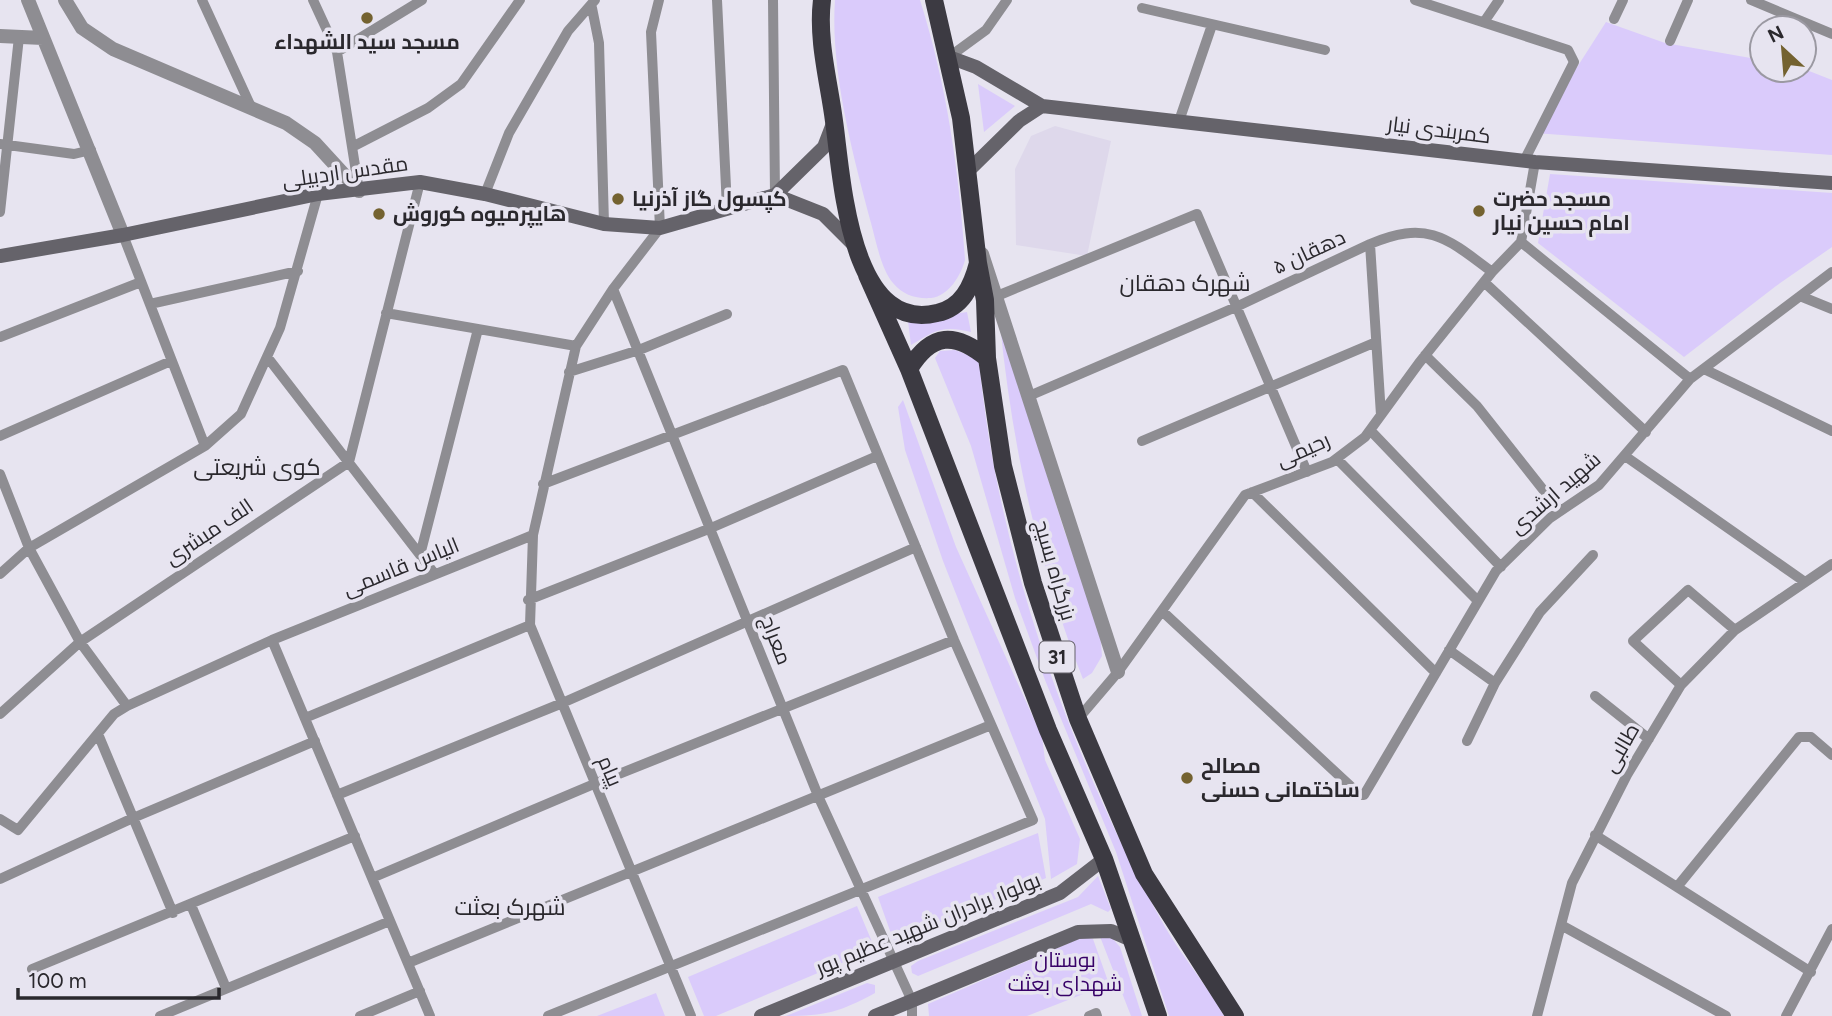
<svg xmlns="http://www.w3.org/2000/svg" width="1832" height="1016" font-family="Figtree,Cairo,sans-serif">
  <rect width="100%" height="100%" fill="#e7e4f0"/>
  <path fill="#ded8eb" d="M1055,126L1111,141L1087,256L1016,245L1015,169L1031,136Z"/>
  <path fill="#dacbfb" d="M835,0H920C947,86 959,171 965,260C961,275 949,296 931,298C916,299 903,295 893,283C881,269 876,241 871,223C853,155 830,70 835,0Z
    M1606,22L1665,43L1762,60V70L1804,69L1832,80V155L1535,133Z
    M978,84L1015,106L984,132Z
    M1550,174L1832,193V247L1776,286L1684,357L1538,243Z
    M967,312L971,332C943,325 935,330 911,345L908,321Z
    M1000,324L1064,530L1100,631L1102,656L1092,673L1083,679C1038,566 1012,445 1000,324Z
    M955,350L979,359C996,552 1071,759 1165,927C1183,958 1207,985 1224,1016H1169L1116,852L1045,680L1015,598L971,446L935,358L940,351Z
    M903,400L956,547L1042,737L1045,760L1080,839L1077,864L1051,879L1045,819L943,561L905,450L898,407Z
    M1038,833L1046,878L894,942L878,897Z
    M1098,876L1111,909L1108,912L1091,904L918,976L912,973L911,966L918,961L1078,897Z
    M857,906L875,949L716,1016H704L688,977Z
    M1099,934L1112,938L1120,947L1142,1016H1131Z
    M1083,937L1093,939L1109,984L1027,1016H929L928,1004Z
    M867,983L875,985V993C840,1012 825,1016 786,1016Z
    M656,993L665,1016H597Z"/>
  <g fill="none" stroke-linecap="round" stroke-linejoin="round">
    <path stroke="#8e8d92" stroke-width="10" d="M202,0L252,109
      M313,0L337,52L359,191
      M717,0L727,208
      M773,0L775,195
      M1415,0L1568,50L1574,62L1524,161
      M1751,0L1832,34
      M592,8L599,43L604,224
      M1142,8L1325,50
      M1614,19L1623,0
      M1484,22L1499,0
      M1670,41L1688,0
      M337,52L422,0
      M949,57L986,30L1007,0
      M1179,121L1212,25
      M0,144L74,154L91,150
      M354,146L428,108L461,84L520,0
      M485,194L509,133L568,31L595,0
      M0,212L19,37
      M123,235L205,446
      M1521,242L1690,379
      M1370,244C1427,220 1446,237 1492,272
      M1484,282L1646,432
      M613,289L819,798L912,1001V1016
      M997,296L1197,214L1307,472
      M1800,296L1832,309
      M150,304L298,271
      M386,313L576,346
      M0,337L141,282
      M1425,355L1477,406L1560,511
      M268,358L434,573
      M1704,369L1832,431
      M569,372L639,350L727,314
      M1029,396L1236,307L1370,244L1381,415
      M1370,430L1501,567
      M0,436L171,361
      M1142,441L1376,342
      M1625,456L1805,582
      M1337,459L1477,600
      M0,474L29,548L80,642L127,706
      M543,484L843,370L954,640L1033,820L548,1016
      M1252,492L1436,673
      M533,535L530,625L691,1016
      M420,555L478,329
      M0,574L29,548L205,446L241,414L280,328L318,194
      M528,600L711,528L877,456
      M1162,611L1360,795H1364L1496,571L1550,518L1599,485L1690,379L1832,272
      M272,640L430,1016
      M1449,650L1495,683
      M1681,685L1633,641L1688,590L1735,630
      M1595,696L1649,739
      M0,714L80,642L349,462L420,182
      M305,718L530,625
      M1078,719L1118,672L1245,495L1332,462L1365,437L1419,363L1492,272L1521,242L1535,162
      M98,734L173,913
      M1467,741L1495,683L1540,612L1593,555
      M337,795L560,704L916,547
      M0,819L18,830L114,714L127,706L272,640L533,535L576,346L613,289L660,228L651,32L659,0
      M1595,835L1811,972
      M372,878L594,784L954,640
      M0,879L133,818L315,741
      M1677,887L1799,737H1811L1832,755
      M191,905L226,988
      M1561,925L1726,1016
      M408,963L991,725
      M32,969L355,836
      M160,1016L390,921
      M360,1016L420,991
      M1089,1016L1096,1013L1097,1016
      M1537,1016L1572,883L1627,775L1681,685L1735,630L1832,564
      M1786,1016L1832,929"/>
    <path stroke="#8e8d92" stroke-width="14" d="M28,0L123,235
      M65,0L82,28L113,49L286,123L315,143L359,191
      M0,36L43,38
      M982,254L1118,672"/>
    <path stroke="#65636a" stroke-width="14" d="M949,57L976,67L1042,106L1535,162L1832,183
      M967,172L1019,121L1042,106
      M775,195L823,214L855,246
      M0,256L123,235L318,194L420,182L485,194L604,224L660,228L775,195L824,147L834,121
      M761,1016L1060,893L1104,859
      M875,1016L1078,932L1111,931L1134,941"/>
    <path stroke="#3c3a42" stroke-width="18" d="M822,0C817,40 829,82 834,121C842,176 849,334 937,313C962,308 972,286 978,263L961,118L934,0
      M978,263L985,300L987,358L1003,466L1033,583L1078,719L1144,874L1235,1016
      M867,275L909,369L1048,730L1104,859L1158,1016
      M909,369C932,332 955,332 987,358"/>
  </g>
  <g fill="#746230" stroke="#e7e4f0" stroke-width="2.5">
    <circle cx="367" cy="18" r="7"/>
    <circle cx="618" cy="199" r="7"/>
    <circle cx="1479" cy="211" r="7"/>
    <circle cx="379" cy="214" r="7"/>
    <circle cx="1187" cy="778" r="7"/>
  </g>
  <g text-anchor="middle" stroke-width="7" stroke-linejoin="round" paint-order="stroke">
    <rect fill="#e7e4f0" stroke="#636068" stroke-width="2" x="1039.5" y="641.5" width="35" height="31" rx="5"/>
    <g font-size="19" font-weight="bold" fill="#2a282d">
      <text x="1057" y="664">31</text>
    </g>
    <g font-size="21" font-weight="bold" fill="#2a282d" stroke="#e7e4f0" text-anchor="start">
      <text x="367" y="49" text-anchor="middle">مسجد سید الشهداء</text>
      <text x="632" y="206">کپسول گاز آذرنیا</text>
      <text x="1493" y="206">مسجد حضرت<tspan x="1493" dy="24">امام حسین نیار</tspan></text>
      <text x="393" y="221">هایپرمیوه کوروش</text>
      <text x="1201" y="773">مصالح<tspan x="1201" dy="24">ساختمانی حسنی</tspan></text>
    </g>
    <g font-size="21" fill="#2a282d" stroke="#e7e4f0">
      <text transform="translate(1439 130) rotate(7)" y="7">کمربندی نیار</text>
      <text transform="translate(345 172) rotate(-8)" y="7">مقدس اردبیلی</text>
      <text transform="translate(1309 252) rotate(-25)" y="7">دهقان ۵</text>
      <text transform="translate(1303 450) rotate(-24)" y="7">رحیمی</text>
      <text transform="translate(1555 493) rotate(-41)" y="7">شهید ارشدی</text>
      <text transform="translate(209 532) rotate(-34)" y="7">الف مبشری</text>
      <text transform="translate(401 567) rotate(-22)" y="7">الیاس قاسمی</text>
      <text transform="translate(1055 570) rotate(74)" y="7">بزرگراه بسیج</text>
      <text transform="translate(776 640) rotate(69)" y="7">معراج</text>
      <text transform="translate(1621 748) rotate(-60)" y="7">طالبی</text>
      <text transform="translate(610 771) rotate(67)" y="7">پیام</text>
      <text transform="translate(928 924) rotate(-22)" y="7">بولوار برادران شهید عظیم‌ پور</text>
    </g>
    <g font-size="21" fill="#370067" stroke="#e7e4f0">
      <text x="1065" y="967">بوستان<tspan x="1065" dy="24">شهدای بعثت</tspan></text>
    </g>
    <g font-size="23" fill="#2a282d" stroke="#e7e4f0">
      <text x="1185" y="291">شهرک دهقان</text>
      <text x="257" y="475">کوی شریعتی</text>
      <text x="510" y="915">شهرک بعثت</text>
    </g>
  </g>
  <g transform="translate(1783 49) rotate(334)"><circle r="33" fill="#e7e4f0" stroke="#9b99a2" stroke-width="2"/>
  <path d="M0-5L12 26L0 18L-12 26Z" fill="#746230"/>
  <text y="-10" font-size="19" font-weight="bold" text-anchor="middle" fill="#2a282d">N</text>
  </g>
  <path d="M18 988v10h201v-10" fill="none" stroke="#2a282d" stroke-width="3.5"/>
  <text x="28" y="988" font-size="21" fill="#2a282d" stroke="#e7e4f0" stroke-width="5" paint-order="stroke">100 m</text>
</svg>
